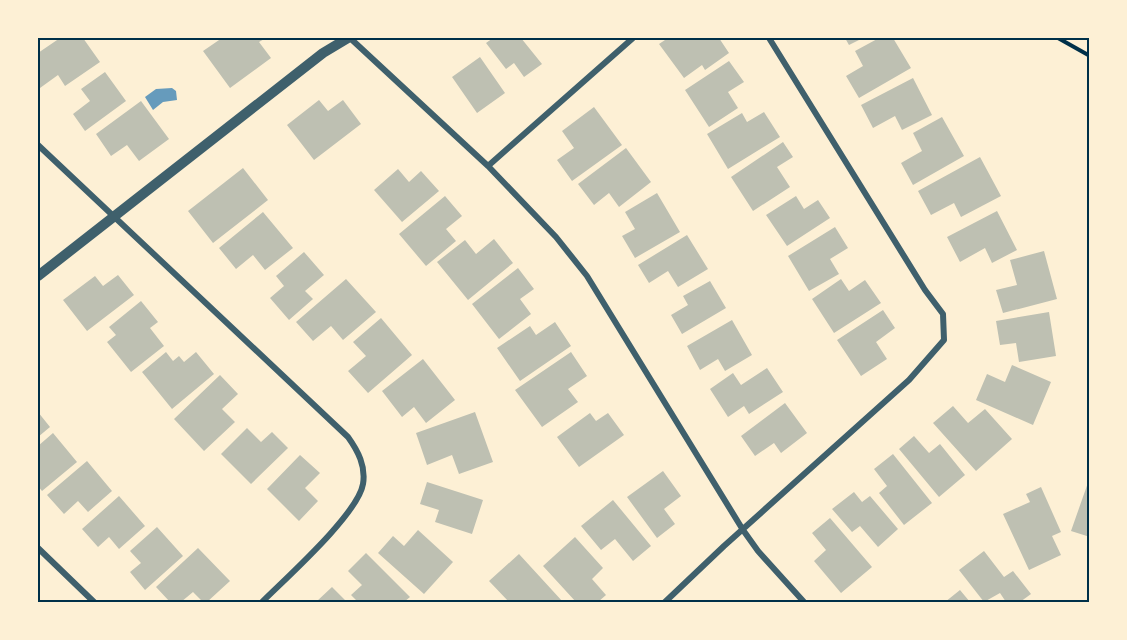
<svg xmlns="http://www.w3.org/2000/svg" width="1127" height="640" font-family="'Open Sans',sans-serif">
  <rect width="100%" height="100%" fill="#fdf0d5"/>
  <path fill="#669bbc" d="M172,88L176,91L177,100L163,102L153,110L145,97L156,89Z"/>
  <path fill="#bec0b2" d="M60,38H83L100,62L65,86L58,75L40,88L38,53Z
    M222,38H266L259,42L271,58L230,88L203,51Z
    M493,38H521L542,64L524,77L514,63L506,69L486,43Z
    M668,38H719L729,53L705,70L702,65L684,78L659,44Z
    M845,38H863L849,45Z
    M879,38H893L911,68L859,98L846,76L863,66L855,51Z
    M480,57L505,93L477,113L452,77Z
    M729,61L744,82L728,92L738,108L709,127L685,90Z
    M105,72L126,101L85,131L73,114L90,101L81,89Z
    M913,78L932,115L902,130L895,116L873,128L861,105Z
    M319,100L328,111L343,100L361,124L314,160L287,125Z
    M141,101L169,139L139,161L127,145L111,156L96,134Z
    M594,107L622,145L572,181L557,160L574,148L562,131Z
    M764,112L780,137L728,169L707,134L742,113L747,122Z
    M942,117L964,156L913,185L901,163L922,151L913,133Z
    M783,142L793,157L777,167L790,187L753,211L731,177Z
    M626,148L651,182L619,207L609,193L594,205L578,184Z
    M980,157L1001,196L961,217L954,203L931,215L918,191Z
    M243,168L268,200L213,243L188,211Z
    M398,169L409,182L421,171L439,191L402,222L374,190Z
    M657,193L680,232L635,258L622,236L635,229L625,212Z
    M445,196L462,216L446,229L456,241L426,266L399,234Z
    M796,196L804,209L818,200L830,218L787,246L766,215Z
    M997,211L1017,250L992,263L985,248L960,262L947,237Z
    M263,212L293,248L265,270L253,255L236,269L219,248Z
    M835,227L848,248L830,259L839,274L809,291L788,256Z
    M687,235L708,269L678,287L668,271L649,283L638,265Z
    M494,239L513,263L468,300L437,262L465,240L476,254Z
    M1044,251L1057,299L1003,313L996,290L1017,285L1010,260Z
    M304,252L324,275L305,291L313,299L289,320L270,298L284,286L276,276Z
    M518,268L534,289L520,299L531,314L499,339L472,304Z
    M118,275L134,295L87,331L63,300L95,276L103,286Z
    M346,279L376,312L343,340L331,326L313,341L296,322Z
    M841,279L849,291L865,280L881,303L834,333L812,299Z
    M710,281L726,308L682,334L671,315L688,305L683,296Z
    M141,301L158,322L150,328L164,346L131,372L107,342L116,335L109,327Z
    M883,310L895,328L876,342L887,359L861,376L837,340Z
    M1049,312L1056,356L1019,362L1016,343L1000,345L996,321Z
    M381,318L412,355L368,393L348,371L366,356L353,342Z
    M732,320L752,355L725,371L718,359L700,370L687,346Z
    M555,322L571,346L520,381L497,348L530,326L536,335Z
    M166,352L173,361L179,356L184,362L196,352L214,374L172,409L142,372Z
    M571,352L587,376L568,389L578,402L542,427L515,390Z
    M423,359L455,400L426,423L414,407L402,417L382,391Z
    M1012,365L1051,382L1033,425L976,400L987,374L1005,382Z
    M767,368L783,392L749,414L744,406L728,417L710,389L733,373L741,385Z
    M220,375L238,394L222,409L235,422L204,451L174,419Z
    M785,403L807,433L781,453L774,443L755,456L741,436Z
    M953,406L968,423L985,409L1012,439L976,471L933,423Z
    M38,412L50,427L38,437Z
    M475,412L493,462L459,474L452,455L427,465L416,433Z
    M590,413L596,421L608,413L624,435L579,467L557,437Z
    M247,428L261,442L272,432L288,448L251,484L221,454Z
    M53,433L77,462L42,491L38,486V468L40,465L38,462V446Z
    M914,436L929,453L940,444L965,475L939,497L899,449Z
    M893,454L932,503L904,525L879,493L887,486L874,469Z
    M300,455L320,473L305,488L318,501L299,521L267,489Z
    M87,461L112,491L88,512L78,501L64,514L47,495Z
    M663,471L681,496L664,509L675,524L657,538L627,497Z
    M1090,477V537L1071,531Z
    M427,482L483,500L472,534L435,522L439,510L420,504Z
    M1041,487L1061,532L1052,536L1061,555L1029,570L1003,514L1030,502L1026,494Z
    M854,492L862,502L870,496L898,529L878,547L860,526L852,532L832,509Z
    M119,496L145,526L119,549L109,537L98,547L82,529Z
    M613,500L651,546L633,561L615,539L601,550L581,526Z
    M830,518L872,567L841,593L814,561L826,550L812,533Z
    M157,527L183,556L145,590L130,572L141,563L130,551Z
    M418,530L453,562L424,594L378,553L393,536L404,546Z
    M575,537L603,568L592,579L606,595L598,602H576L543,566Z
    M198,548L230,581L207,602H203L193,592L181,602H170L156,587Z
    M984,551L1004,577L1013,571L1031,594L1020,602H1006L1000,593L984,602L959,570Z
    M366,553L410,597L404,602H358L351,595L362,585L348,571Z
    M519,554L563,602H509L489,581Z
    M332,587L347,602H316Z
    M960,590L970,602H945Z"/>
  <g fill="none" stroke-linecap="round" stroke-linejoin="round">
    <path stroke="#003049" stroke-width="4" d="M1058,38L1090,56"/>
    <path stroke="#3f606c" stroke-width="6" d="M350,38L488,166L556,237L587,276L743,530L758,551L804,602
      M38,145L348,437C358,451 366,466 363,484C358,514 286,578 262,602
      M488,166L633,38
      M38,548L94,602
      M665,602L724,546L909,380L944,340L943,314L925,290L769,38"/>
    <path stroke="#3f606c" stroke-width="10" d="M38,276L323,53L348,38"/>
  </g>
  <rect width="1127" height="640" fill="none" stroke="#fdf0d5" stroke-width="78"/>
  <rect x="39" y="39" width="1049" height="562" fill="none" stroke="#003049" stroke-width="2"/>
</svg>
